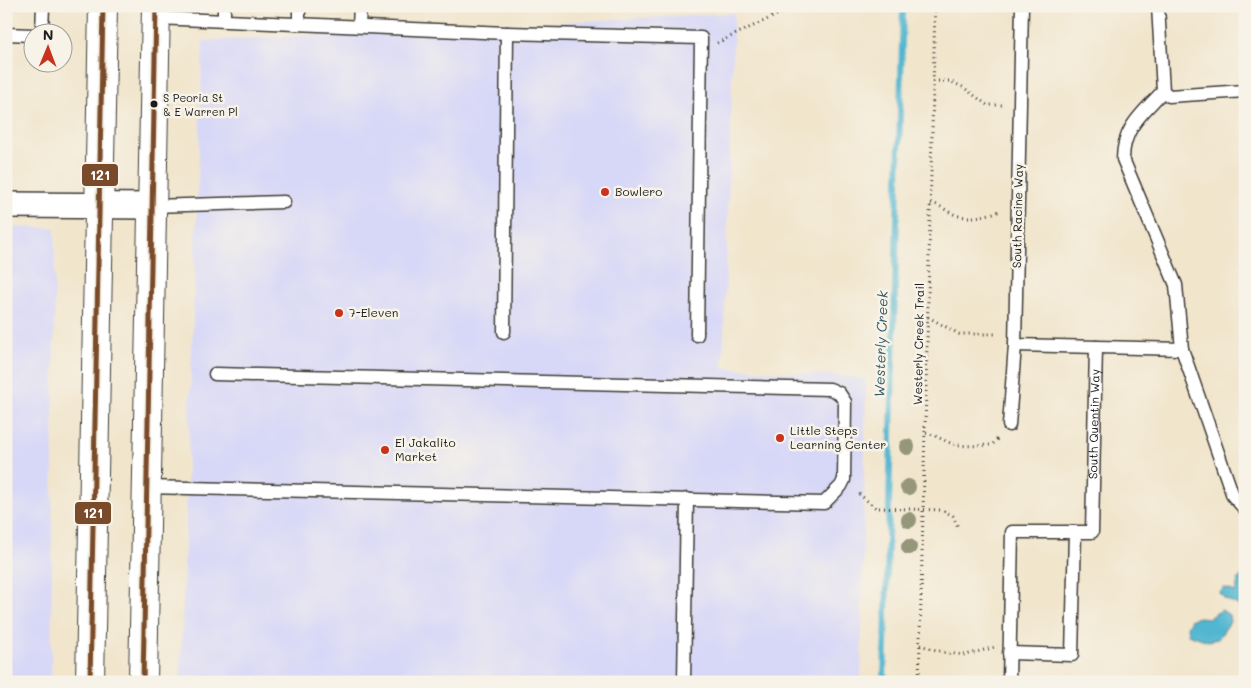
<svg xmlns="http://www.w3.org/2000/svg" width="1251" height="688" font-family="Mali,sans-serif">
  <rect width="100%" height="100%" fill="#f7f3e8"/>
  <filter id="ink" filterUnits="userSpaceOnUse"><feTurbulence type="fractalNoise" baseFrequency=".02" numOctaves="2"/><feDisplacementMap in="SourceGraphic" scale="10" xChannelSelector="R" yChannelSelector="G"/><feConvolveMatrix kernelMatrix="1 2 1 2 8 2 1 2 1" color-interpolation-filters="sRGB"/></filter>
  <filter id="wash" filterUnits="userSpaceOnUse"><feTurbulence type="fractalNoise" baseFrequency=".0096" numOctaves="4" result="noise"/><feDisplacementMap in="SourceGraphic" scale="20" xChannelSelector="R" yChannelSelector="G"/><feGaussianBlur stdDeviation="1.12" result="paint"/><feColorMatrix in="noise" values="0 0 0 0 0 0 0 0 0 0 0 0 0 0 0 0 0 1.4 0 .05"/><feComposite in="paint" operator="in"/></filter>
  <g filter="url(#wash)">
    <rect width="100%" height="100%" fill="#f1e5cc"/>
    <path fill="#d7d7f8" d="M734,13L723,368L866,378L861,682H180L203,41Z
      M6,227L55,228L51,682H6Z"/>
    <path fill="#51b6d0" stroke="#366976" d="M1245,573V617H1243L1238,605L1225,599L1219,593L1224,588L1236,592L1238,579Z
      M1222,610L1229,615L1230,622L1218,639L1208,641L1188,634L1187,627L1191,619L1199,617L1208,618Z"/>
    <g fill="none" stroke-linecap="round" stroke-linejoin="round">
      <path stroke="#51b6d0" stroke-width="6" d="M884,682L903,6"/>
    </g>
  </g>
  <g filter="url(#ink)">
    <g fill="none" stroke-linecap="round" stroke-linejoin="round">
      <g stroke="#3c3a36" stroke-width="15">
        <g id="lane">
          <path d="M1022,6L1015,345L1182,349"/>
          <path d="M1158,6L1163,91L1169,96L1245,91"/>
          <path d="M156,18L507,33L701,38L697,335"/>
          <path d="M224,20V6"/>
          <path d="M299,23V6"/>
          <path d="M359,26L360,6"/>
          <path d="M42,32L43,6"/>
          <path d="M6,34L32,35"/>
          <path d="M1163,91C1143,113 1123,127 1123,159L1176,285L1182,349L1233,496L1245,509"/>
          <path d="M152,206L284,202"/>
          <path d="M504,332L507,33"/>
          <path d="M1009,425L1015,345"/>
          <path d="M146,487L824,503L841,486L844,480L845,402L839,393L830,389L215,374"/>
          <path d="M1009,653L1072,655L1075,532"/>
          <path d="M684,682L687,499"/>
          <path id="s1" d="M1009,682L1012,532H1092L1096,347"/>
        </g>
      </g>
      <g stroke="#3c3a36" stroke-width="28">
        <path id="street" d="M6,205L152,206"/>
      </g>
      <g stroke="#3c3a36" stroke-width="30">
        <path id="secondary" d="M90,682L103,6
          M143,682L156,6"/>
      </g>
      <path stroke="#3c3a36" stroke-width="3" stroke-dasharray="1 4" stroke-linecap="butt" d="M717,43L796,6
        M933,81H949L963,87L987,105H1003
        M931,203C941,205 947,212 956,215C972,220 986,215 1001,211
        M928,317L959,334H998
        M926,433C935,435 939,438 948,442C960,448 979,445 992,445L999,437
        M859,494L876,508L942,510L953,516L958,527
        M920,645L946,653L966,655L995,647
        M919,682L935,6"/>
      <use href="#lane" stroke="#fff" stroke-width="12"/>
      <use href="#street" stroke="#fff" stroke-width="25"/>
      <use href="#secondary" stroke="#fff" stroke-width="28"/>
      <g stroke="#f7f3e8" stroke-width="9">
        <path id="bus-1" d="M90,682L103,6
          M143,682L156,6"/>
      </g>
      <use href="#bus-1" stroke="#7a4b2a" stroke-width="5"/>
    </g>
    <g fill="#96967a">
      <circle cx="907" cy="447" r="8"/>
      <circle cx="908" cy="487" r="8"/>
      <circle cx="909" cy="520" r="8"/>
      <circle cx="909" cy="547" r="8"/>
    </g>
  </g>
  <circle fill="#1c1c1c" stroke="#f7f3e8" stroke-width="2" cx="154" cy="104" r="4.5"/>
  <g fill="#c8321e" stroke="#f7f3e8" stroke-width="2">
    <circle cx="605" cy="192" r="5"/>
    <circle cx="339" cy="313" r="5"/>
    <circle cx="780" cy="438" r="5"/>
    <circle cx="385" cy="450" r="5"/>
  </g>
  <g text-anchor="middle" stroke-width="5" stroke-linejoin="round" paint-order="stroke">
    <g font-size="11" fill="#1c1c1c" stroke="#f7f3e8" text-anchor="start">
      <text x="163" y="102">S Peoria St<tspan x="163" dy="14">&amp; E Warren Pl</tspan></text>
    </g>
    <g font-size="12" fill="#1c1c1c" stroke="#f7f3e8" text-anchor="start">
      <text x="615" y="196">Bowlero</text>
      <text x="349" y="317">7-Eleven</text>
      <text x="790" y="435">Little Steps<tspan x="790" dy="14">Learning Center</tspan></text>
      <text x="395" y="447">El Jakalito<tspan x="395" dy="14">Market</tspan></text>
    </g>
    <g font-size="12" fill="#1c1c1c" stroke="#f7f3e8">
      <text transform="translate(1018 216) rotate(-89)" y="4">South Racine Way</text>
      <text transform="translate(919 344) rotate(-89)" y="4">Westerly Creek Trail</text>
      <text dy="4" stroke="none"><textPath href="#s1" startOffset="338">South Quentin Way</textPath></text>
    </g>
    <g font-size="14" font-style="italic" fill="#315a64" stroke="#f7f3e8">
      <text transform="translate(881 344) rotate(-88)" y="5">Westerly Creek</text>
    </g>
  </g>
  <g stroke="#f7f3e8" stroke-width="2">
    <rect x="81" y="163" width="38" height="24" rx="5" fill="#7a4b2a"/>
    <rect x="74" y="501" width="38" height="24" rx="5" fill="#7a4b2a"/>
  </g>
  <g font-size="14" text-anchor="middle" font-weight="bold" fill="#fff">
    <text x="100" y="180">121</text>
    <text x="93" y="518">121</text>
  </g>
  <rect width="1251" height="688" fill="none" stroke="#f7f3e8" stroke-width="25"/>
  <g transform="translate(48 48) rotate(1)"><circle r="24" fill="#f7f3e8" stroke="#9f9d96"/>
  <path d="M0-4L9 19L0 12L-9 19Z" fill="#c8321e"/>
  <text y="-8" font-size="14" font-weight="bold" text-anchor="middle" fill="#1c1c1c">N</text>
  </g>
</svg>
